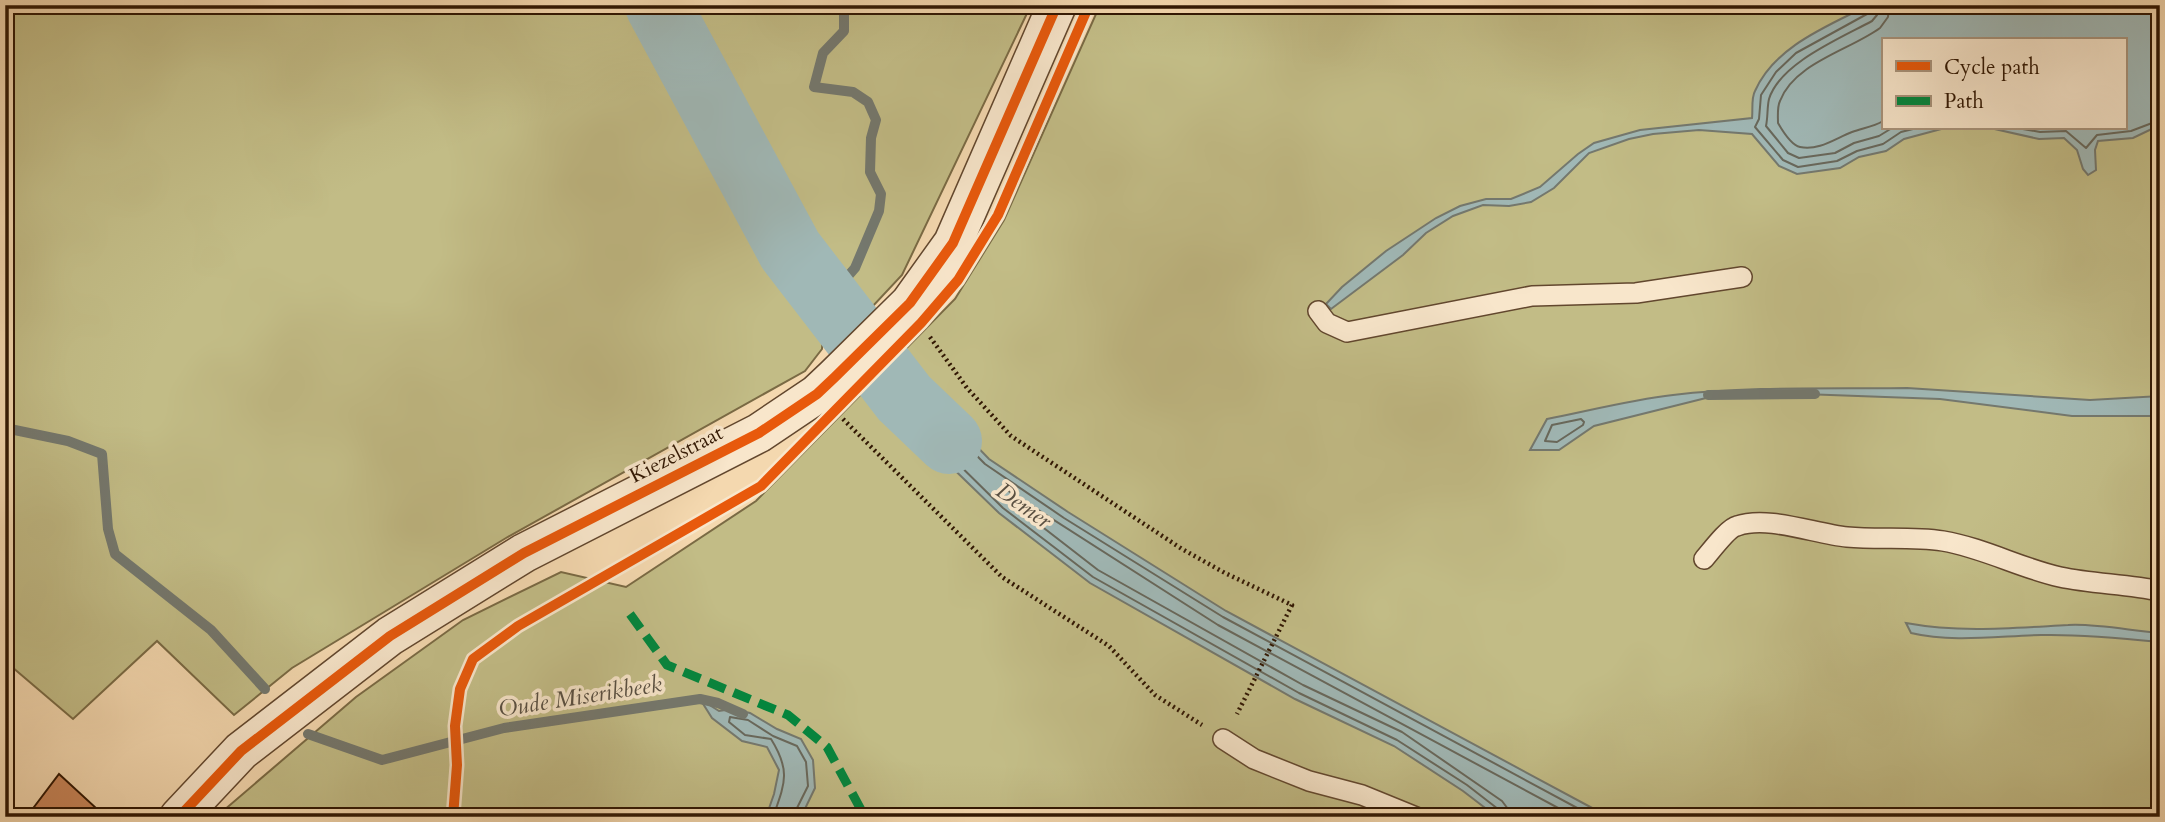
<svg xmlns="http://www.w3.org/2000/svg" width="2165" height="822" font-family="Cardo,serif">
  <rect width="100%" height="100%" fill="#f4d8af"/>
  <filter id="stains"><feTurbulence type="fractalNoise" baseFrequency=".00286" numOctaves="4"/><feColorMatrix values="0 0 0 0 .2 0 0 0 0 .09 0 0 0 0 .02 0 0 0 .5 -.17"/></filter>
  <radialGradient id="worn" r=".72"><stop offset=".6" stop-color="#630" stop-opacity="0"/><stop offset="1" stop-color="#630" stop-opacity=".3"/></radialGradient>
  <path fill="#c2bc86" stroke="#7a6a44" stroke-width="2" fill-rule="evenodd" d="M5,5H635C694,115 749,231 823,332L822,349L805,371L506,538L292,668L234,715L157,641L73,719L5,661Z
    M686,5H1031L902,275L872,307L854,297L831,278L810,250L757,151Z
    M1100,5H2160V817H216L356,697L463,620L561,572L626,587L756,501L955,299L1004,220ZM1883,40H2125V128H1883Z"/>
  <path fill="#a0b8b6" stroke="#74786e" stroke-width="2" d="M1869,5H2160V125L2133,138L2098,141L2095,150L2096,170L2088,175L2083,169L2077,150L2064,138L2039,139L1990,128H2125V40H1883V128H1945L1904,139L1886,151L1859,157L1840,168L1797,174L1779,166L1752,134L1699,130L1653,134L1629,139L1589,153L1554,188L1531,202L1509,206L1483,205L1453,216L1426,233L1403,255L1331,309L1326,304L1342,287L1386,251L1436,218L1460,206L1486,199H1511L1540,187L1578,154L1594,143L1640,130L1752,118C1753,110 1751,98 1755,91C1775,46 1828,26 1869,5Z
    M897,364L989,459L1068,512L1226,611L1609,817H1497L1463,791L1394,746L1295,699L1090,583L999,513L935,451L879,382Z
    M1907,388L2090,400L2160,396V416H2072L1940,399L1803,394L1718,395L1594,426L1559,450H1530L1547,419C1588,411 1630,400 1673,395C1750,386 1829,389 1907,388Z
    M1906,623C1960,633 2013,628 2068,625C2094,623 2133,631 2160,633V642C2121,638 2080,634 2041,635C1998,636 1953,643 1911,633Z
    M700,699L719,711L732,709L750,713L777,729L801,739L813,760L815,788L801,817H766L774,794L779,770L767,747L742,741L712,718Z"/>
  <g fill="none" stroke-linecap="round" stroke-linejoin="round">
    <path stroke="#68685c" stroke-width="2" d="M1870,5L1867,14L1796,53L1776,72L1761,95L1759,119L1755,127L1783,160L1798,167L1837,161L1857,151L1883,144L1901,132L1917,128
      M1879,5L1877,15L1872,21C1841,38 1780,63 1769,99C1767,107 1768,117 1766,126L1788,153L1799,158L1835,153L1854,143L1879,136L1892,128
      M1883,121C1873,127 1863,128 1852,132C1836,138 1819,151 1800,147C1791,145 1782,130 1778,123C1778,116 1777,107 1780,101C1794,63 1850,50 1880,28L1888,17L1889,5
      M2017,128L2040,132L2066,131L2086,148L2097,135L2131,131L2160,120
      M1581,419L1584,422L1583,425L1557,442L1545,441L1552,425Z
      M773,817C785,783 791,771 771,739L745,735L729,722L730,717L748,720L773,736L797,746L806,762L808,786L797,808L795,817
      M1500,817L1498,809L1467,785L1397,740L1299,693L1093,577L1003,508L940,446L890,385V381L895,376L899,377L985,464L1064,518L1223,617L1594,817
      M1509,817L1508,809L1502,801L1402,732L1303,685L1098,570L1009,501L1002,495V491L1007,490L1218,625L1575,817"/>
    <path stroke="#74786e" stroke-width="10" d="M828,299L855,268L879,211L881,194L870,172L871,138L876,120L868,102L853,92L814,87L823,53L844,31V5
      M1708,395L1815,394
      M5,428L68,441L102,454L108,529L115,554L211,630L265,689
      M308,734L382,760L504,728L700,699L718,703L743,714"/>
    <path stroke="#a0b8b6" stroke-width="66" d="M658,5L790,250L904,398L949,441"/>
  </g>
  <path fill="#c88559" stroke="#311703" stroke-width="2" d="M59,774L96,808L89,817H38L31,811Z"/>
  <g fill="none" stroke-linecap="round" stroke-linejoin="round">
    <g stroke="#62472e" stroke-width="22">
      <path id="service" d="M1318,311L1327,323L1347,332L1532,296L1636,293L1742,277
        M1704,559C1711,551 1728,528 1737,526C1768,515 1815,534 1847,537C1879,540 1911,536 1943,541C1984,548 2020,568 2060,577C2093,584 2127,584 2160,591
        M1223,739L1254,759L1309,781L1362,795L1416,817"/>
    </g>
    <g stroke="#62472e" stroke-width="41">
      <path id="minor" d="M179,817L241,751L390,636L524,553L759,433L817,394L835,377L910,303L953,243L1057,5"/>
    </g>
    <path stroke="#311703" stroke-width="4.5" stroke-dasharray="2 3.5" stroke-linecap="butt" d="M930,337L967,388L1011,436L1182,549L1225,573L1292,605L1237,714
      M843,419L1002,577L1109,646L1155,695L1202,725"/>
    <use href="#service" stroke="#f8e6cb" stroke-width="19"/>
    <use href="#minor" stroke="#f8e6cb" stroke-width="38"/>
    <path stroke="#00873e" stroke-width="9" stroke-dasharray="18 9" stroke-linecap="butt" d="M630,614L667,665L788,715L827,747L865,817"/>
    <g stroke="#f8e6cb" stroke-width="15">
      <path id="cycleway" d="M179,817L241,751L390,636L524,553L759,433L817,394L835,377L910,303L953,243L1057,5
        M453,817L457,765L455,726L460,689L473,659L518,626L761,486L921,323L958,280L998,215L1089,5"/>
    </g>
    <use href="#cycleway" stroke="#e8590c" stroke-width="10"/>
  </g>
  <g text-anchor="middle" stroke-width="7" stroke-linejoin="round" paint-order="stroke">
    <g font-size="21" fill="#311703" stroke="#f8e6cb">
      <text transform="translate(676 454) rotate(-27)" y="7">Kiezelstraat</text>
    </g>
    <g font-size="23" font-style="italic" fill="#584f42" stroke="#f8e6cb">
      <text transform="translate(1024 505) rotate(35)" y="8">Demer</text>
      <text transform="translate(580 696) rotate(-9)" y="8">Oude Miserikbeek</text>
    </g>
  </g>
  <rect width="2165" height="822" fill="none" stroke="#f4d8af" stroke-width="28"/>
  <rect x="7" y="7" width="2151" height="808" fill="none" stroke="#311703" stroke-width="3.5"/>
  <rect x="14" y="14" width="2137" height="794" fill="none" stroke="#311703" stroke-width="2"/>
  <rect x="1882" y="38" width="245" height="91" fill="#f8e6cb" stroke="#a8937b" stroke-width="2"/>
  <rect x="1896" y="61" width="35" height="10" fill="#e8590c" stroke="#a8937b" stroke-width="2"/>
  <text x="1944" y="74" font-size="21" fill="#311703">Cycle path</text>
  <rect x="1896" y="96" width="35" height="10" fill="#00873e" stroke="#a8937b" stroke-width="2"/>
  <text x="1944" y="108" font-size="21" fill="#311703">Path</text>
  <rect width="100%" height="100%" filter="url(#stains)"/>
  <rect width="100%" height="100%" fill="url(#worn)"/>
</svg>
